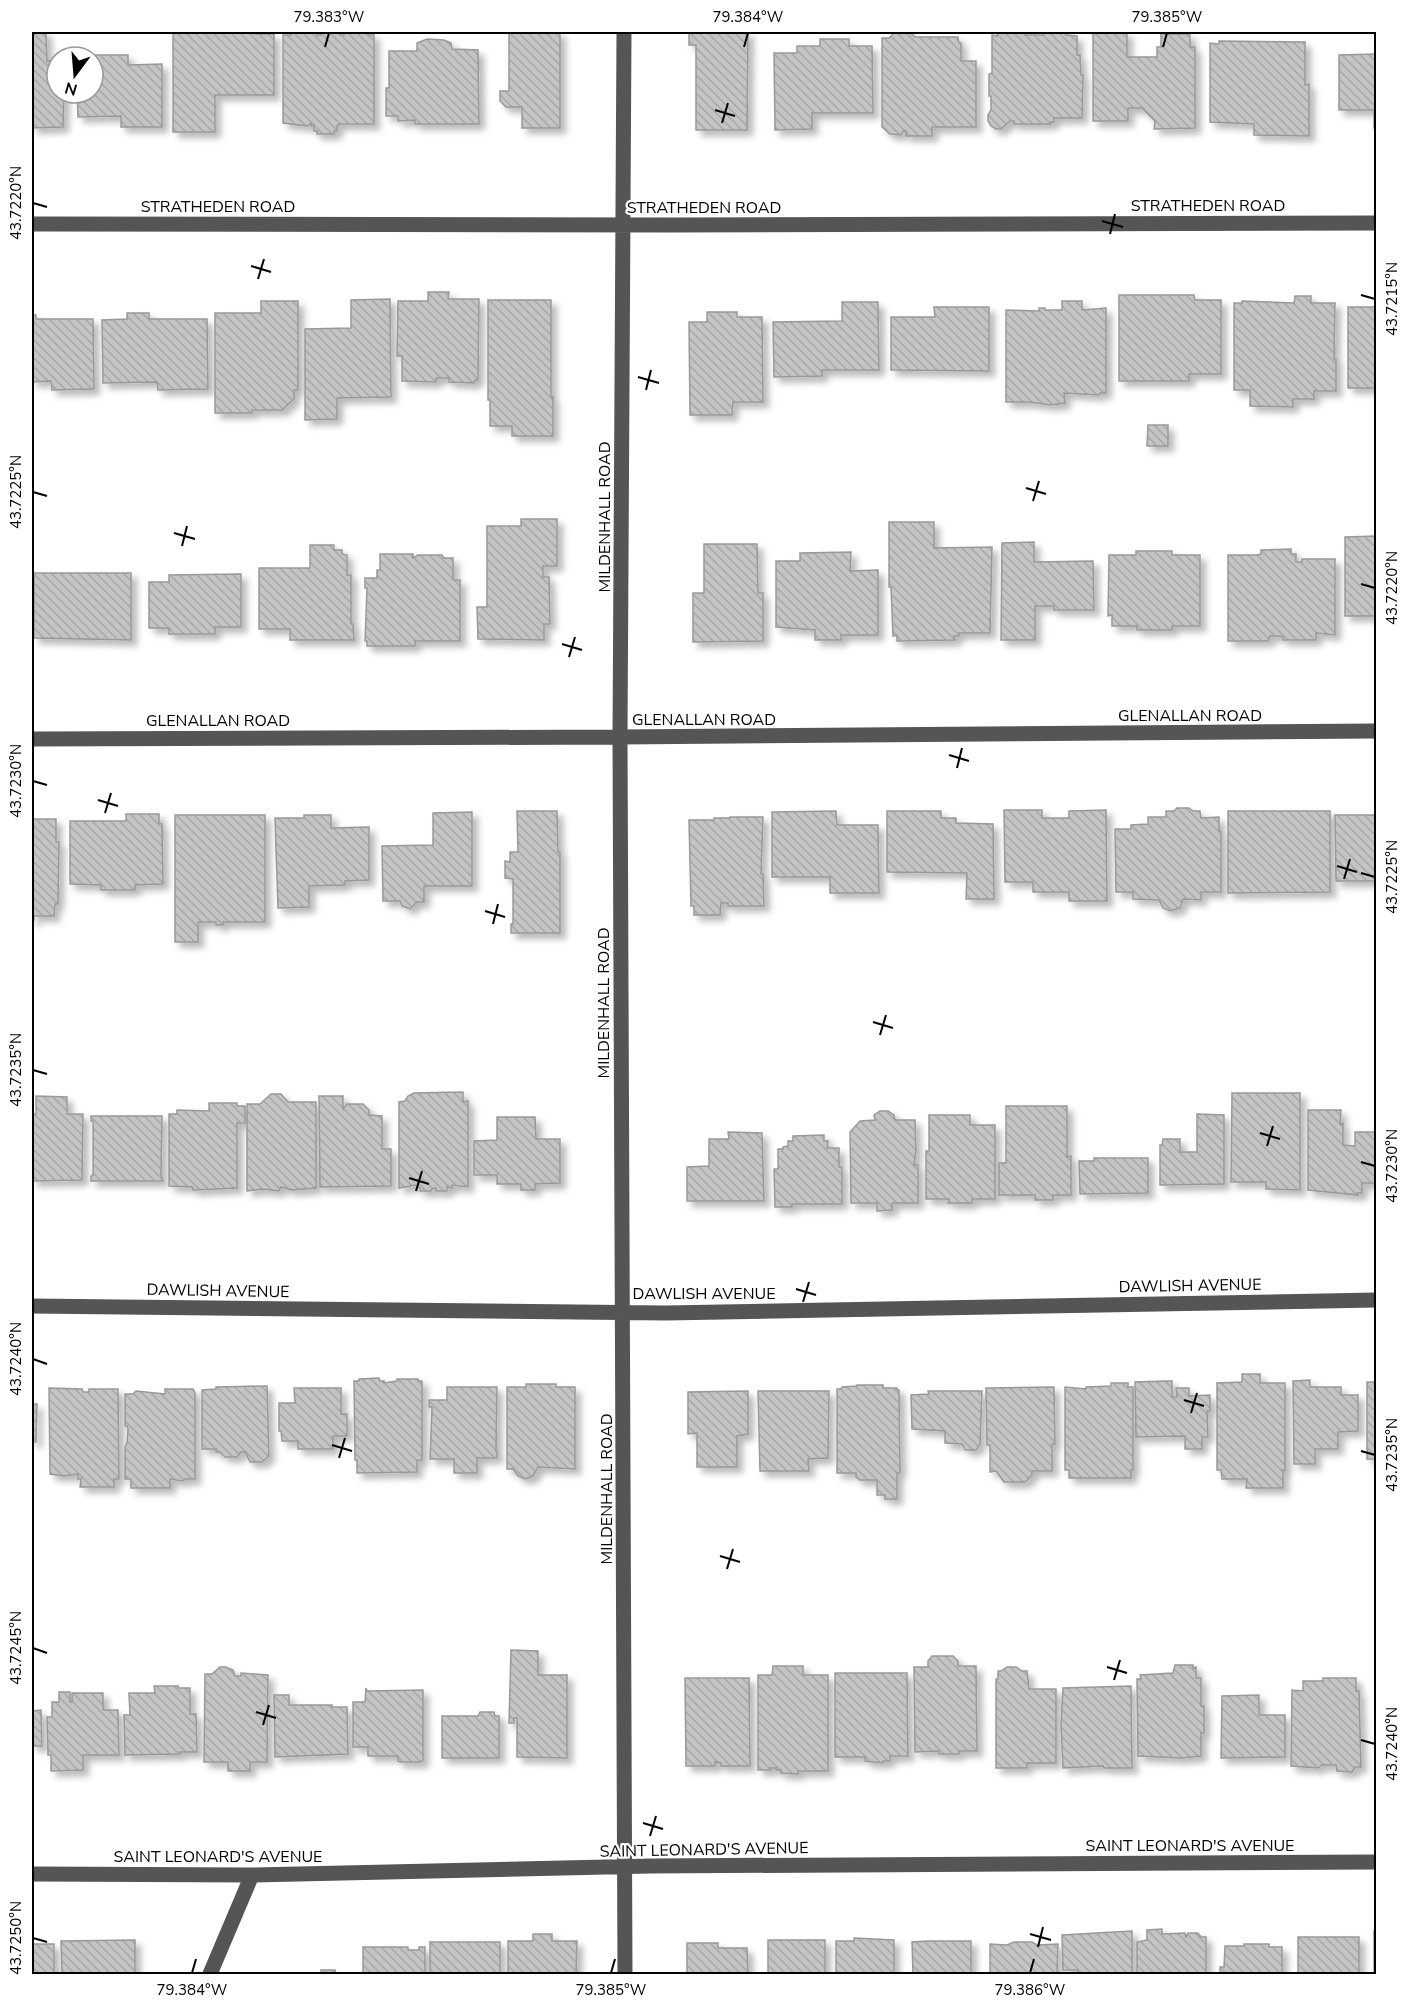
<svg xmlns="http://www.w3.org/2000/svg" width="1408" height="2006" font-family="'Nunito Sans',sans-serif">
  <defs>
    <pattern id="building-back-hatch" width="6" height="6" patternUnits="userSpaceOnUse" patternTransform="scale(1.5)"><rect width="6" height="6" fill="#c4c4c4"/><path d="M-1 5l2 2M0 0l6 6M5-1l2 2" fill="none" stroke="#a7a7a7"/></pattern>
    <filter id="shadow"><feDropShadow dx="5.5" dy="5.5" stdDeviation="3" flood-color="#0004"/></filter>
  </defs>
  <rect width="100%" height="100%" fill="#fff"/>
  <path fill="url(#building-back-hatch)" stroke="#999" stroke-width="1.5" filter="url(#shadow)" d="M32,32H46L47,61L57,60V93H64L63,127L32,128Z
    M173,32H254V34H274V95H215V132H173Z
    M291,32H317V35H321L320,32H340V35H344L343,32H368V35H374V124H340L337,126V131H334V134H317V131H314V125L311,126V123L307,126L283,123V35H291Z
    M509,32H560V128H522V107H506L500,101V91H509Z
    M689,32H748L747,130H696V45H689Z
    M895,32H910L915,37H958L959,43H961V61H976V127H932V136H906V131H903L901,135L890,134L882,127V38H889Z
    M997,32H1026V35H1044V32H1067L1066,35L1077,36V55H1080L1081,75H1083L1082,118H1054V122H1051V124H1014V121H1010L1001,129H996L991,126L988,121V115L991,110V96H989V74L992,73V35L997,36Z
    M1093,32H1127V57H1157V47H1161V34H1190V47H1195V128L1154,129L1155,121L1142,108H1128V121H1093Z
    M427,39L444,40L451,43L452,49L478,50L479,124H415V120L398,121V116H386V88H389V51H417V43Z
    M820,39H849V46H872L873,113H812V129L775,130L774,53H797V46H820Z
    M1219,41L1305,42V85L1309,84V136L1254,135V124L1210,122V43L1219,44Z
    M1376,54V128H1374V110H1339V55Z
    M77,55H128V65L162,64V127H121V116L78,117L77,93H93V57H77Z
    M428,292H449L448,299H479L478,380H475L474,383L449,382V378H436V382L402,381V356H397L398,301H428Z
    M1119,295H1194L1195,300H1221V374H1189V381H1119Z
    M1295,296H1311V303H1335L1334,359H1336V391H1314V399H1293V407L1250,406V390H1234V303H1242V301L1294,303Z
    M390,299L391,397L337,398V419L305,420V329L351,328V300Z
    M488,300H551V397H553V436H512V426H490V400H488Z
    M261,301H298V390H294V399L282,410H252V413H215V313H261Z
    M1062,301H1082V310L1106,308V393H1100L1099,395L1064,393L1065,403L1050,405L1030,402H1006V310L1039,311V308H1045V310H1062Z
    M842,302H878L879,370H822V376L774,377L773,322L842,321Z
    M934,307H989V371L891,370V317H935Z
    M1348,307H1376V390L1375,388H1348Z
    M707,312H737V317H762L763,402H733L732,415H690L689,322H707Z
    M127,313H149V319H207L208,389L158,390L157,382L103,383L102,320L127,319Z
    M32,315H36V319H93L94,389L52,390L51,381L32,382Z
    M1148,425H1168V446H1147Z
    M521,519H557V566H543V577H549L550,624H544V640L478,639L477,607H487V526H521Z
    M889,522H934V548L992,547L990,633H959V636H954L955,640L897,641V635L893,636L891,587H889Z
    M1376,536V616H1345V537Z
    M1034,542V562L1093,561L1094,610H1054V606H1035V640H1001L1002,543Z
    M704,544H757L758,593H763V641L693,642V593H704Z
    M310,545H334V550H342V554L347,555V575H351V624H353L354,640H290V629H259V568H310Z
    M1291,549V554H1296V562H1302V559H1335V635L1316,633V640H1283V637L1280,636H1270L1268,641H1228V555H1257L1261,554V550Z
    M1136,551H1172V555H1200V626H1172V630H1137V626H1112V615L1108,616L1109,555H1136Z
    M851,552L850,571L878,570V635H841V640H815V630L776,627V561H800V553Z
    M380,554H413V558L418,555H442L444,558H453V580H460V641H415V646H367V641H365L367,588H365V578H377V570H380Z
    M34,573H131V640L34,638Z
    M241,574V627H215V634H169V628H149V582H169V575Z
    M1177,808H1189L1193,811H1200L1201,818L1219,817V830L1221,831V892H1201V900L1183,899L1180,908L1170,911L1163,908L1159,900L1133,899V892H1116L1115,829H1131V825L1148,824V817H1166V811H1174Z
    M1004,810H1042V818H1069V811L1106,810L1107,901H1069V892H1033V882H1005Z
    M517,811H557L558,852H560V933H511V924H513V879L505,878V861L510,862V852H518Z
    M836,811L837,825H878L879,893H830V877H772V812Z
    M887,811H941V818H956V823L993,824L994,899H966L967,873L887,872Z
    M1228,811H1330V892L1228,893Z
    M472,812V886H424V902H417L410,909L402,906L400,901H383L382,846L433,845V813Z
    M126,814H159V823L162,824L163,884L135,885V890H101V885L70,884V821H126Z
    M175,815H265V922H223V925H216V922H198V942H175Z
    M304,815H331V828L369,827V880L345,881V885L309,886V907L278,908L275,818H304Z
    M1335,815H1376V881H1336Z
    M730,817H763L761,874H763L764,906H728V903H721L720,915H694V906H691L689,820H714V818H730Z
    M32,819H56V842H59L58,904H55L54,916H34V920L32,921Z
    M463,1092V1102L468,1101V1187L452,1185V1188L447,1187V1191H436V1188L432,1189L431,1191H420V1188L416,1185L399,1188V1102L405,1101L408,1096L414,1093Z
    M1232,1093H1300V1190L1266,1189V1182H1231Z
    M271,1094H281L288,1102H316V1188L292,1190L281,1187L279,1191L263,1189L247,1191V1104H260Z
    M36,1096L67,1097V1114H83L82,1180L32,1181V1114H36Z
    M319,1096H343V1109L347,1104H363L369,1110V1115L382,1116V1149H391V1186L320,1187Z
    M209,1103H237V1106H245V1123H237V1188L193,1190L192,1187L169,1186V1114H177V1110L209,1111Z
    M1006,1106H1067V1157L1071,1156V1195H1053V1200H1035V1195H999V1163H1006Z
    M1308,1110H1341L1340,1124L1343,1123V1145L1355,1146V1132H1376V1183H1362V1193H1357L1358,1195L1308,1190Z
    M880,1111H888L894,1115L895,1120H915L916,1151L914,1165H918V1203H892V1210L877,1211V1203H851L850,1132L860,1121L875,1120L874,1115Z
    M1197,1114L1224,1115V1184L1160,1185V1145H1162L1163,1139H1180V1152H1197Z
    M929,1115H970V1125H995V1199H972V1203H948L949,1199H926V1151H929Z
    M91,1116H162L161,1175L163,1181H91V1176L93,1175V1121H91Z
    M497,1117H535L536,1139H560V1183L535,1184V1190H521V1184H497V1175H474V1141L497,1140Z
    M728,1132L762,1133L764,1201H687V1167L709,1166V1139H729Z
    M824,1135V1141H828L827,1148H839V1167H842V1204H792V1207H775L774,1169H778V1149H783V1147L788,1146V1141H793V1136Z
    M1094,1158H1148V1193L1080,1194L1079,1161H1094Z
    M1242,1374H1260V1383H1285V1470H1283V1488H1246L1247,1479H1222L1221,1470H1217V1383L1242,1382Z
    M379,1378L380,1381H384V1383L397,1381V1379H418L419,1381H422V1460H417V1472L357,1473V1460H355L354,1381H359V1379Z
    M1310,1380V1387H1341V1395H1358V1431L1338,1432V1449H1315V1464H1294L1293,1381Z
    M1166,1381H1172V1397H1177L1176,1388H1189V1396L1210,1395V1411H1207L1208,1437H1202V1449H1185V1436L1136,1437L1135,1382Z
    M1367,1382H1376V1459H1367Z
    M1111,1383H1128V1387H1133V1470H1131V1478H1069V1470H1065V1387L1086,1389V1387L1111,1386Z
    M526,1384H556V1387H575V1469L538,1467L533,1476L525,1479L518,1476L513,1469H507V1387H526Z
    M857,1385H883V1388H897V1390H899L900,1473H897V1499H885V1495H877V1480H860L856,1477V1473H837V1389H841L842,1387L857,1386Z
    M267,1386L269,1456L262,1462H250L245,1452H241L237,1457H225L220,1452H216V1449H202V1390L216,1389V1387Z
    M447,1387H497L496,1451H497V1458H477V1473H454V1459H430L432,1407H429V1400H447Z
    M1054,1387L1055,1444H1052V1471H1032V1475L1025,1482H1004L996,1471L990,1472V1445H987L986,1388Z
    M49,1388L82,1389L83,1392H89V1389H118L119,1479H114V1487H80L81,1479H78V1474L64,1476L50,1474Z
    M294,1388H341V1414H347V1436H333V1449H298V1441H282L281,1431H279V1403H295Z
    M165,1389H193L195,1393V1479H185L183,1481L170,1479V1488H131V1479H125V1447L127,1443L128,1429L127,1426H125V1394H133L136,1391L165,1394Z
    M748,1391V1434L737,1436V1467H697V1433L688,1434V1392Z
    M758,1391H829L828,1458L808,1459L809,1471H760Z
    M928,1391H982L980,1444L976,1450H965L962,1444L945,1443V1431L912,1429L911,1395L929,1394Z
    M32,1404H37L36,1442H32Z
    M511,1650L538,1651V1675H567V1758L517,1757V1718H514V1723H509Z
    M932,1656H953L958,1661V1666H976L977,1751H959V1754H939V1751L915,1752L914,1667H928V1661Z
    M1175,1665H1193V1668L1196,1667V1678H1201V1706H1204V1733H1201V1756L1181,1758L1138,1756L1137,1679H1141L1140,1675L1173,1673Z
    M773,1666H803V1675H828V1771H798V1774L781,1773V1770H776V1768H770L771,1770H758V1675H772Z
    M220,1667H226L233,1670L235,1676H241V1673L268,1675L267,1762H250V1771H228V1762H204L205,1674H212Z
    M1007,1667H1016L1022,1671H1027L1029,1689H1056V1763H1027V1768H996V1679H998V1671H1001Z
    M835,1673H907L908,1756H890V1761H883V1763L865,1761V1757H835Z
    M685,1678H749L750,1766H721V1763L715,1762V1766H686Z
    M1323,1678H1356V1691H1359L1361,1767H1355L1352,1772L1337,1771L1336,1765H1322L1318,1768L1291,1766L1292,1690L1303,1691V1681H1323Z
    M154,1686H178L179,1688H190V1714H196L197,1752H180V1754L125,1755L124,1715H130L129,1693H155Z
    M1131,1686L1132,1768H1104L1103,1766L1063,1768L1061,1724L1063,1688Z
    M366,1688L367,1691L423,1690V1760L420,1762H400L398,1761V1756H368V1747H353V1702H365Z
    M59,1692H70V1702H72V1693H103V1710H118L119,1755H83V1770L51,1771V1755H48L47,1717H52V1702H59Z
    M274,1695H289V1705H332V1707H347L348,1754L275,1757Z
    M1259,1695V1715H1285V1757L1221,1758L1222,1696Z
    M41,1710L42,1746H32V1711Z
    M480,1712H494L495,1716H499V1758H442V1716H478Z
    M1162,1929V1934L1185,1933L1186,1937L1188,1933H1198L1201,1937H1206V1974H1137V1942L1147,1940V1930Z
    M1132,1931V1974H1078V1970H1063L1062,1935Z
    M1374,1931H1376V1974H1374Z
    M533,1934H552V1941H577L576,1974H508V1941H533Z
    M1298,1937H1359V1974H1298Z
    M854,1938L894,1940V1974H836V1941H854Z
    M135,1940V1973H126V1974H62L61,1941Z
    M768,1940H825V1974H768Z
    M928,1941H971V1974H913L912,1942Z
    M430,1942H500V1974H430Z
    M1014,1942H1032L1037,1945L1058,1944L1057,1974H990V1944L1007,1945Z
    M687,1943H718V1948H747L748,1974H687Z
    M32,1944H54V1974H32Z
    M1244,1944H1269V1947H1282V1974H1220V1967H1224L1225,1946H1244Z
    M363,1947H408V1950H419V1947H425V1974H363Z
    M321,1970H335L336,1974H297H321Z"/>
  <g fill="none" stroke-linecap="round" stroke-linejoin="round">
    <path stroke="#555" stroke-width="15" d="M624,32L620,737L625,1974
      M32,224L674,225L1376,223
      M32,739L620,737L1376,731
      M32,1306L666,1313L1376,1300
      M32,1874L252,1875L650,1866L1376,1862
      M210,1974L252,1875"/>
  </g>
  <path fill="none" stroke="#000" stroke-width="2" d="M325,47L329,33M744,47L748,33M1163,47L1167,33M715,110L735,116M722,123L728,103M33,203L47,207M1102,221L1123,227M1110,234L1115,214M251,266L271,272M258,279L264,259M1361,295L1375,299M638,377L659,383M646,390L651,370M1026,488L1046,494M33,492L47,496M1033,501L1039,481M174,533L195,539M182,546L187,526M1361,584L1375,588M562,644L582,650M569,657L575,637M949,755L969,761M957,768L962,748M33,781L47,785M98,800L118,806M105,813L111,793M1337,866L1357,872M1361,873L1375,877M1344,879L1350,859M485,911L505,917M493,924L498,904M873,1022L893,1028M880,1035L886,1015M33,1070L47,1074M1260,1133L1280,1139M1267,1146L1273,1126M1361,1162L1375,1166M409,1178L429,1184M416,1191L422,1171M796,1289L816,1295M803,1302L809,1282M33,1359L47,1364M1184,1400L1204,1406M1191,1413L1197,1393M332,1445L352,1451M1361,1451L1375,1455M339,1458L345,1438M720,1556L740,1562M727,1569L733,1549M33,1648L47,1653M1107,1667L1127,1673M1114,1680L1120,1660M256,1712L276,1718M263,1725L269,1705M1361,1740L1375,1744M643,1823L663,1829M650,1836L656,1816M1030,1934L1051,1940M33,1938L47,1942M1038,1947L1043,1927M192,1973L196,1959M611,1973L615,1959M1030,1973L1034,1959"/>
  <g text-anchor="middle" stroke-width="4.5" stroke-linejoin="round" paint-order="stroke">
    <g font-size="16" fill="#000" stroke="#fff">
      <text x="1208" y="211">STRATHEDEN ROAD</text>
      <text x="218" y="212">STRATHEDEN ROAD</text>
      <text x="704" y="213">STRATHEDEN ROAD</text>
      <text transform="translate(604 517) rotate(-90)" y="6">MILDENHALL ROAD</text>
      <text x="1190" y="721">GLENALLAN ROAD</text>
      <text x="704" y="725">GLENALLAN ROAD</text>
      <text x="218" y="726">GLENALLAN ROAD</text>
      <text transform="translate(603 1003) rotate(-90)" y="6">MILDENHALL ROAD</text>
      <text transform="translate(1190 1285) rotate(-1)" y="6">DAWLISH AVENUE</text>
      <text transform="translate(218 1290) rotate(1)" y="6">DAWLISH AVENUE</text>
      <text x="704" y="1299">DAWLISH AVENUE</text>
      <text transform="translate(606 1489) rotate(-90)" y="6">MILDENHALL ROAD</text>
      <text x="1190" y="1851">SAINT LEONARD'S AVENUE</text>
      <text transform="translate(704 1849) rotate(-1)" y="6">SAINT LEONARD'S AVENUE</text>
      <text x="218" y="1862">SAINT LEONARD'S AVENUE</text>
    </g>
  </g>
  <rect width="1408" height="2006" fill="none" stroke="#ffffff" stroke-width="66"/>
  <g transform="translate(75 75) rotate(196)"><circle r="28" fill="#ffffff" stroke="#999999" stroke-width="1.5"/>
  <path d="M0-4.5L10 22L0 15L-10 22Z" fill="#000000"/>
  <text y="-9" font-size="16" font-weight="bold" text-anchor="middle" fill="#000000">N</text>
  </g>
  <rect x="33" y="33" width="1342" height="1940" fill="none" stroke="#000" stroke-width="2"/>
  <g font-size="15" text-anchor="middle" fill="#000">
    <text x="329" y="22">79.383°W</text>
    <text x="748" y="22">79.384°W</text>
    <text x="1167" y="22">79.385°W</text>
    <text transform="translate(16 203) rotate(-90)" y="5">43.7220°N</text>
    <text transform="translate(1392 299) rotate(-90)" y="5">43.7215°N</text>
    <text transform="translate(16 492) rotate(-90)" y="5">43.7225°N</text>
    <text transform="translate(1392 588) rotate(-90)" y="5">43.7220°N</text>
    <text transform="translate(16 781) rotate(-90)" y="5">43.7230°N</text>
    <text transform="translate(1392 877) rotate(-90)" y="5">43.7225°N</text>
    <text transform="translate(16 1070) rotate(-90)" y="5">43.7235°N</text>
    <text transform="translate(1392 1166) rotate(-90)" y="5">43.7230°N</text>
    <text transform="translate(16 1359) rotate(-90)" y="5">43.7240°N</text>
    <text transform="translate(1392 1455) rotate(-90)" y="5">43.7235°N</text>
    <text transform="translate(16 1648) rotate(-90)" y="5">43.7245°N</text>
    <text transform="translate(1392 1744) rotate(-90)" y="5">43.7240°N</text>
    <text transform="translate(16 1938) rotate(-90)" y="5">43.7250°N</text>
    <text x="192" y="1995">79.384°W</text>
    <text x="611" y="1995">79.385°W</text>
    <text x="1030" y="1995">79.386°W</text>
  </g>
</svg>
